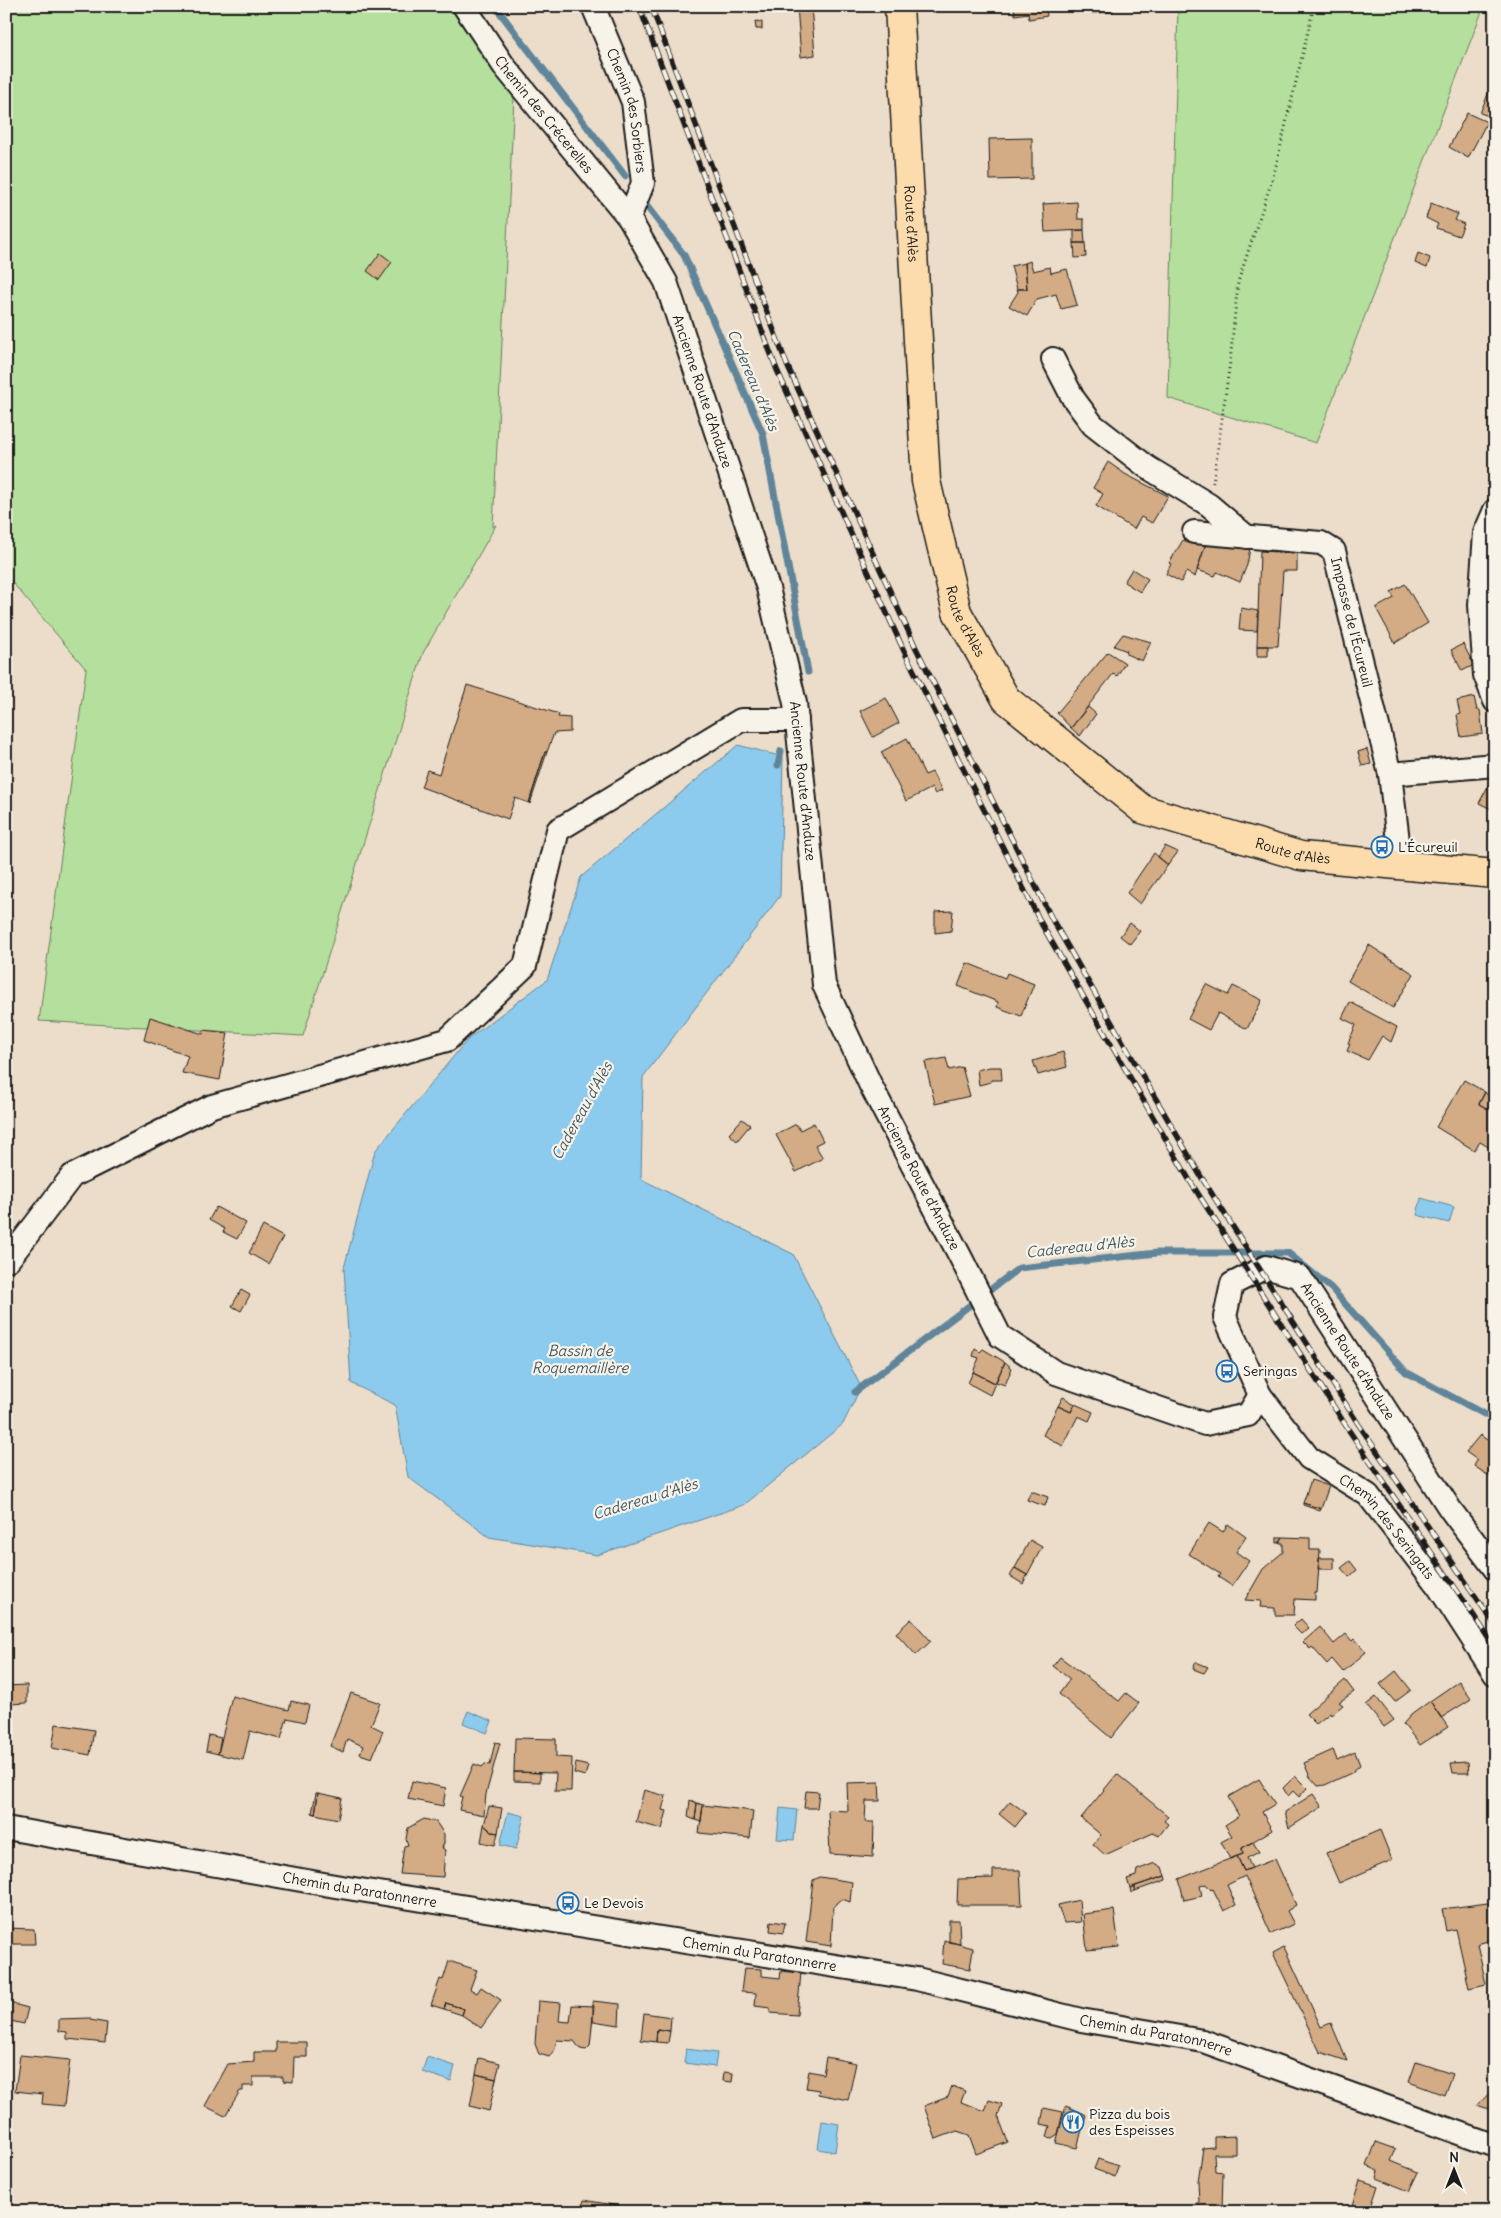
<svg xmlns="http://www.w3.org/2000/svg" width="1501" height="2218" font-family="Delius,sans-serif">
  <rect width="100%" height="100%" fill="#ecddca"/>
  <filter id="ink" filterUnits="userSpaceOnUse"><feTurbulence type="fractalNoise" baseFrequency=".02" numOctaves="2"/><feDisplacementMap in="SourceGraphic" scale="10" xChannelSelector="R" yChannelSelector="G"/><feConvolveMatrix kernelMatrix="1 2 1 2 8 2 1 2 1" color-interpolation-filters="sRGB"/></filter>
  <g filter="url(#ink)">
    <path fill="#b4df9d" stroke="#687e5c" d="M6,6H450L514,97L493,527L496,525L423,653L303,1036L39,1021L86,669L6,575Z
      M1178,6H1484L1316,443L1168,398Z"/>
    <path fill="#8dcbee" stroke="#60859a" d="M738,745L783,757L780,896L643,1077L641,1179L793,1254L861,1387L843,1424L744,1505L597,1555L489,1537L408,1477L395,1405L351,1383L344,1268L375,1151L468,1039L547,980L581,877Z
      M1421,1198L1454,1207L1449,1223L1417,1215Z
      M468,1711L492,1721L487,1733L463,1723Z
      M780,1808L797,1810L794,1840L777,1839Z
      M508,1812L524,1816L516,1849L500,1845Z
      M686,2049L717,2053L715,2067L684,2063Z
      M427,2057L455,2066L451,2081L422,2072Z
      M822,2121L839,2124L835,2152L818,2149Z"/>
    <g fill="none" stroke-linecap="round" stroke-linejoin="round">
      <path stroke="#60859a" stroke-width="7" d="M495,6L625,176
        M645,204L684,255L763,434L808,672
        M778,765L781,751
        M855,1392L1019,1268L1157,1253H1288L1331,1288L1406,1372L1495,1420"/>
    </g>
    <path fill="#d3ab84" stroke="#1c1c1c" d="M797,6H811L815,55L801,57Z
      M1014,6H1054L1055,10L1046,11L1047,16L1029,19L1028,13L1015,15Z
      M1091,6H1113V12L1092,13Z
      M755,21L762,22V29H756Z
      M1492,85L1495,86V118L1480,113Z
      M1467,113L1487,122L1468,158L1449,147Z
      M1032,138V179L990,180L989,139Z
      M1077,202L1078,219H1084V230L1045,232L1043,204Z
      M1431,203L1458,214L1455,220L1464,224L1459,236L1436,228L1438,224L1426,218Z
      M1074,230H1084L1085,243H1074Z
      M1074,243H1085L1086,257L1075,258Z
      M380,253L392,262L379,280L367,271Z
      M1418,253L1430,258L1427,268L1415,263Z
      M1030,261L1033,271L1050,267L1051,273L1067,269L1077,305L1061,309L1056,294L1037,299L1027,316L1009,306L1018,292L1017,289H1027L1025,263Z
      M1025,263L1027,289H1017L1011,266Z
      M1108,462L1125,474L1168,496L1152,523L1141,517L1134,529L1096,506L1103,494L1093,488Z
      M1183,540L1206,543L1195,577L1186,572L1181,582L1166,574L1171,564L1169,563Z
      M1206,543L1250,548L1247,565L1240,582L1217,572L1215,576L1197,570Z
      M1260,551L1297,553V571H1283L1278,646H1257Z
      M1132,569L1148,579L1140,592L1124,582Z
      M1405,584L1428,623L1395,643L1376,608L1394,598L1391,592Z
      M1241,608L1258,611L1257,631L1239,630Z
      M1123,634L1151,642L1142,661L1126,654L1127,651L1114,646Z
      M1463,644L1474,665L1462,671L1451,650Z
      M1257,646H1268V656H1257Z
      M1108,652L1125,663L1117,676L1113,674L1071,728L1057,713Z
      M467,685L559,714L558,717L570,718V732L554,733L547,752H545L529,803L515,798L508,819L421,787L427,770L439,774Z
      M1474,697L1477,710H1480L1483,734L1461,737L1457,715L1460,714L1457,701Z
      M886,698L899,723L873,737L860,711Z
      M1088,707L1096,714L1080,736L1071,728Z
      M907,738L925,775L932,772L942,791L935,794L932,788L906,801L881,752Z
      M1367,749L1371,764L1362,766L1358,752Z
      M545,752H547L530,804L529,803Z
      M1492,779L1495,780V811L1479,803Z
      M1165,846L1178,852L1168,865L1158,857Z
      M1154,853L1168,865L1140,904L1127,893Z
      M953,911L951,931L935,933V912Z
      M1130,923L1140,931L1130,944L1120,936Z
      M1369,945L1414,974L1393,1008L1348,981Z
      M967,963L1005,978L1007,973L1034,984L1021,1016L997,1007L998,1002L958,986Z
      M1206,984L1228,995L1233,986L1262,1000L1247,1029L1218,1013L1209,1030L1188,1019Z
      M1350,1002L1397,1027L1391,1042L1382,1036L1368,1060L1347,1051L1350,1044L1348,1043L1356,1025L1342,1018Z
      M150,1017L203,1034L204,1030L228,1033L220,1080L182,1073L188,1056L144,1040Z
      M1063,1052L1067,1067L1038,1075L1033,1061Z
      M946,1058L949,1070L962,1067L970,1096L935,1104L925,1062Z
      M990,1067H1001L1002,1080H991V1082L979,1085L977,1070Z
      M1464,1080L1485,1092L1479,1104L1495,1113V1151L1480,1142L1474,1150L1436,1127Z
      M1485,1092L1495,1104V1113L1479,1104Z
      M742,1119L750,1125L737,1141L729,1134Z
      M814,1123L823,1141L815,1145L823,1158L796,1172L776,1135L796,1124L800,1130Z
      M216,1207L246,1223L237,1239L223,1232L225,1229L209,1220Z
      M263,1226L283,1237L268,1264L249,1253Z
      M241,1290L250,1295L241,1311L232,1306Z
      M975,1349L980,1352L983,1349L1005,1362L995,1383L973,1372L979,1358L973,1356Z
      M1005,1362L1012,1368L1005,1385L996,1382Z
      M973,1372L995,1383L990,1395L968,1383Z
      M1063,1397L1075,1404L1071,1412L1058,1406Z
      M1075,1404L1093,1412L1089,1421L1078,1416L1063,1446L1043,1435L1058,1406L1071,1412Z
      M1480,1435L1493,1444L1495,1442V1480L1474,1466L1477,1460L1466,1452Z
      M1311,1480L1329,1486L1321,1509L1303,1503Z
      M1031,1491L1048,1497L1045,1506L1027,1500Z
      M1303,1503L1321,1509L1320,1511L1303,1505Z
      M1209,1523L1223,1532L1228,1524L1246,1537L1236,1552L1249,1561L1232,1586L1218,1577L1220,1574L1189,1554Z
      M1277,1537H1283L1279,1543H1277Z
      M1283,1537L1310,1538V1550H1320L1317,1593H1315V1600L1295,1599L1294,1615H1275V1608L1260,1607L1261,1601L1245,1600L1263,1569L1283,1552V1543H1279Z
      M1030,1540L1042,1547L1027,1575L1015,1568Z
      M1319,1558H1334V1569H1318Z
      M1350,1561L1357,1570L1349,1577L1341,1568Z
      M1015,1568L1027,1575L1023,1584L1010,1576Z
      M911,1619L931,1641L916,1655L896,1633Z
      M1301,1619L1309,1628L1301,1634L1293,1626Z
      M1320,1627L1334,1644L1346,1634L1352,1641L1355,1639L1366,1652L1343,1672L1332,1659L1327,1664L1312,1647L1310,1649L1303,1642Z
      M1060,1657L1119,1701L1126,1693L1139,1703L1111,1738L1059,1694L1070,1679L1053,1666Z
      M1196,1662L1208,1667L1204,1673L1193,1669Z
      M1396,1671L1411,1690L1395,1702L1380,1684Z
      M1345,1680L1354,1692L1339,1702L1343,1705L1331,1715L1330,1713L1316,1724L1306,1714Z
      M1459,1681L1471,1699L1441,1718L1430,1701Z
      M27,1685V1703L10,1704V1699L6,1700V1686Z
      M351,1693L380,1703L371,1725L383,1731L372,1758L360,1754L363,1746L347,1739L343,1752L330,1746Z
      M232,1696L289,1710L291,1701L309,1705L305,1722L287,1718L281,1739L250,1731L243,1760L218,1754Z
      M1376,1697L1394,1720L1384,1727L1366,1705Z
      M1430,1701L1448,1727L1420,1745L1403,1724L1411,1715Z
      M56,1724L94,1730L90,1755L52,1748Z
      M209,1735L221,1738L218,1754L206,1751Z
      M515,1738L556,1739V1757L572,1758L571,1791H555L556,1773L514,1772Z
      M495,1742L500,1743L486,1794L484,1815L459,1810L462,1797L460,1796L474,1764L482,1767L485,1764L490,1765Z
      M1333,1750L1337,1760L1355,1752L1360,1765L1351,1773L1325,1785L1318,1786L1310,1777L1304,1763Z
      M1468,1762L1469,1773H1453L1451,1763Z
      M576,1763L588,1766L585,1776L574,1773Z
      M514,1772L540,1773V1782L514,1781Z
      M1117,1774L1168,1816L1164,1821L1168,1824L1159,1836L1153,1833L1105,1855L1093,1844L1101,1835L1081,1818Z
      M1295,1776L1307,1788L1299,1797L1293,1791L1288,1796L1283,1788Z
      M1259,1779L1275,1804L1262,1812L1272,1830L1242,1848L1243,1854L1230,1859L1221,1842L1232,1836L1225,1825L1239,1816L1228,1797Z
      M412,1781L446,1788L443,1806L408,1799Z
      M879,1782L880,1801H866L865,1822H874L873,1857L830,1854L828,1810L848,1811L847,1783Z
      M644,1790L666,1796L662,1810L667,1811L662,1829L636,1822Z
      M806,1791L819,1792L817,1808H804Z
      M316,1793H318L315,1814L312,1813Z
      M318,1793L342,1798L338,1819L315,1814Z
      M1313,1794L1322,1807L1289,1828L1285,1812Z
      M690,1800L697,1803L695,1820L688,1817Z
      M1010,1801L1026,1813L1015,1827L999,1814Z
      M697,1803L703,1805L701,1822L695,1820Z
      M703,1805L753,1811L750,1838L699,1833Z
      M489,1806L502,1808L498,1833L492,1832L484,1825Z
      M424,1819L436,1822L444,1834V1843L442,1848L445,1850L443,1877L400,1874L404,1846L408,1845L406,1839L408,1828Z
      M484,1825L492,1832L498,1833L495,1845L481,1842Z
      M1380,1830L1392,1860L1339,1883L1326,1853Z
      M1253,1842L1259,1852L1247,1858L1252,1868L1244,1871L1237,1856L1243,1854L1242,1848Z
      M1237,1856L1244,1871L1275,1859L1296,1905L1287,1911L1294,1924L1271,1934L1245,1876L1227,1885L1236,1905L1224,1911L1213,1889L1211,1890L1206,1884L1200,1886L1202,1896L1184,1900L1179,1879Z
      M1155,1863L1162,1867L1165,1876L1130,1888L1127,1879L1136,1876L1137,1870Z
      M993,1870H1020L1022,1905H957L958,1879L993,1878Z
      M1165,1876L1166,1880L1135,1891V1886Z
      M820,1877L852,1882L850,1902L842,1899L833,1907L831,1946L806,1942L813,1880Z
      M1135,1886V1891L1131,1893L1130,1888Z
      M1079,1900L1081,1922L1064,1923L1058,1905Z
      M1495,1902V1939L1477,1944L1486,1984L1469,1988L1456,1929L1446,1931L1442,1909Z
      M1114,1910L1119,1947L1087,1950L1083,1914Z
      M949,1920H959L960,1944L949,1942Z
      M771,1921L785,1923L783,1933L770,1931Z
      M6,1928L34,1929L35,1944H6Z
      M944,1940L973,1948L970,1969L942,1964Z
      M1284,1947L1321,2027L1331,2023L1347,2061L1320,2052L1273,1953Z
      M449,1961L477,1970L470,1989L477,1993L481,1987L501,2000L481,2028L462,2015L464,2009L446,2003L444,2009L431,2005L440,1979L443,1980Z
      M744,1968L762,1969V1976L780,1978L781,1971L801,1973L797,2015L770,2013V2008L755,2006L756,1993L741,1992Z
      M538,2001L561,2003L559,2021L570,2022L572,2005L594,2006L590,2046L586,2050L580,2049L574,2041L557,2040L555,2049L549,2057L539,2054L535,2044Z
      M593,2001L620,2004L619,2025L593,2021Z
      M6,2002L28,2008L24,2024L6,2020Z
      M446,2003L464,2009L462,2015L444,2009Z
      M644,2013L671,2017L670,2031L657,2029L656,2042L641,2040Z
      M90,2018V2020L107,2023L105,2043L67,2039V2032L59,2031V2019Z
      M657,2029L670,2031L668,2043L656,2042Z
      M276,2042H307V2057H294L293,2082L283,2081V2077H253V2086H243V2091H240L225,2116L205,2106L228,2064L254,2062V2052H276Z
      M20,2055L70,2060L64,2106L42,2104L43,2094L15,2091Z
      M826,2057L856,2063L848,2100L818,2094L819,2090L806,2088L809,2071L823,2074Z
      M479,2058L500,2063L496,2079L476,2074Z
      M1416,2062L1452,2074L1444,2095L1409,2082Z
      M724,2072L733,2073L732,2082L723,2081Z
      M476,2074L496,2079L489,2111L470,2106Z
      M952,2086L965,2091L961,2102L985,2111L989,2100L1002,2104L998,2116L1008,2142L976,2154L969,2135L957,2131L936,2139L924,2106L948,2097Z
      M1494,2088V2112L1477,2106Z
      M1066,2106L1086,2115L1077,2148L1056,2143Z
      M1044,2108L1063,2112L1058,2134L1052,2138L1047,2137L1050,2126L1041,2124Z
      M1236,2136V2154H1214L1215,2171L1223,2172L1222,2212H1194L1196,2203H1199L1198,2181L1203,2148L1214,2147V2137Z
      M1376,2142L1396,2149L1391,2161L1418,2172L1409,2191L1377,2178L1379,2171L1367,2166Z
      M1098,2159L1118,2166L1115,2177L1094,2169Z
      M1360,2180L1378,2186L1370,2210L1352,2205Z
      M584,2200L619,2206L618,2212H582Z"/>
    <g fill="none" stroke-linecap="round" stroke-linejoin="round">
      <g stroke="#1c1c1c" stroke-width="26">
        <g id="minor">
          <path id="s1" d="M464,6L504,66L629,218L666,282L768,588L795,703L824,985L871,1086L961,1258L1000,1336L1056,1373L1205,1424L1248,1415L1260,1395"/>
          <path id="s2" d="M593,6L633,102L643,183L629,218"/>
          <path d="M1053,359L1073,398L1093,425L1147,467L1209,505L1247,537"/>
          <path d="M1495,510L1485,533L1480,605L1485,675L1495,701"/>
          <path id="s3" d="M1194,532L1321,543L1334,551L1390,774L1401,866"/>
          <path d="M1390,774L1495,765"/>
          <path d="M6,1258L9,1259L72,1176L212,1106L447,1040L525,966L558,830L741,720H797"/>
          <path id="s4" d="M1495,1569L1450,1509L1300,1277L1266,1267L1232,1284L1225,1317L1260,1395L1309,1458L1368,1495L1438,1586L1495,1674"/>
          <path id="s5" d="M6,1828L335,1886L917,1979L1081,2020L1203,2041L1495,2146"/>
        </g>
      </g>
      <g stroke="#1c1c1c" stroke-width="31">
        <g id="major">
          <path id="s6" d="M899,6L926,481L957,612L1006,699L1142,809L1301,856L1495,874"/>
        </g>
      </g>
      <path stroke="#1c1c1c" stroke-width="3" stroke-dasharray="1 4" stroke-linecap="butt" d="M1213,483L1230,362L1238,282L1274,174L1314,6"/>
      <use href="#minor" stroke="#f7f3e8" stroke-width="22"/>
      <use href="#major" stroke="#fcdcac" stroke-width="28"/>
      <g stroke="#1c1c1c" stroke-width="5.5">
        <path id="rail" d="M639,6L777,370L904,651L1042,925L1190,1181L1348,1429L1495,1647
          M651,6L787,365L916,648L1053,921L1200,1175L1359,1425L1495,1625"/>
      </g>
      <use href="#rail" stroke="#f7f3e8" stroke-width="4" stroke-dasharray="11" stroke-linecap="butt"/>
    </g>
  </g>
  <defs>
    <g id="bus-ring" transform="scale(1.125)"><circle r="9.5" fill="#f7f3e8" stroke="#1f6fb2" stroke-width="1.5"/><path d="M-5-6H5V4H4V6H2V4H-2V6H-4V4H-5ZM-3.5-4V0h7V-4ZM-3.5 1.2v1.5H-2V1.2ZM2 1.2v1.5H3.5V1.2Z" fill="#1f6fb2"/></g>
    <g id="restaurant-ring" transform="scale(1.125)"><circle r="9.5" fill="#f7f3e8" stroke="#1f6fb2" stroke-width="1.5"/><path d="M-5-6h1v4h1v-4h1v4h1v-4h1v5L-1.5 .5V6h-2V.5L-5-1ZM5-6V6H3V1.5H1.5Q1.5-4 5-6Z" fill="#1f6fb2"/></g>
  </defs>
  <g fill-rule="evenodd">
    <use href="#bus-ring" x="1382" y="847"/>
    <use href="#bus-ring" x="1227" y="1371"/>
    <use href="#bus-ring" x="568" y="1903"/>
    <use href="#restaurant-ring" x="1073" y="2122"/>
  </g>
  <g text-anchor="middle" stroke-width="4.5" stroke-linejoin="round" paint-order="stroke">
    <g font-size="14" fill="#1c1c1c" stroke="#f7f3e8">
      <text dy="5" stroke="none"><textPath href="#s2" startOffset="111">Chemin des Sorbiers</textPath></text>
      <text dy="5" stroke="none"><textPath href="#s1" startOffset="135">Chemin des Crécerelles</textPath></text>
      <text dy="5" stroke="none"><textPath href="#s6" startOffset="218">Route d'Alès</textPath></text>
      <text dy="5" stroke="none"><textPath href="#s1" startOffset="458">Ancienne Route d'Anduze</textPath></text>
      <text dy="5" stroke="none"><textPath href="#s6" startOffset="622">Route d'Alès</textPath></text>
      <text dy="5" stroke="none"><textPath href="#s3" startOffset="216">Impasse de l'Écureuil</textPath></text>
      <text dy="5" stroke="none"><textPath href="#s1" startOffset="862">Ancienne Route d'Anduze</textPath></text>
      <text dy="5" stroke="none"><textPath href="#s6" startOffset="1042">Route d'Alès</textPath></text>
      <text dy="5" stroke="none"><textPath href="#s1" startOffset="1282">Ancienne Route d'Anduze</textPath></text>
      <text transform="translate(1348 1351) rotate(57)" y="5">Ancienne Route d'Anduze</text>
      <text dy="5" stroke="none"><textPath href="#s4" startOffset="729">Chemin des Seringats</textPath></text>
      <text dy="5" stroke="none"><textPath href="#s5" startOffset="359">Chemin du Paratonnerre</textPath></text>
      <text dy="5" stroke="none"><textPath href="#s5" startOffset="764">Chemin du Paratonnerre</textPath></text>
      <text dy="5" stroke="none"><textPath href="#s5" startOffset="1169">Chemin du Paratonnerre</textPath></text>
    </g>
    <g font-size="14" fill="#1c1c1c" stroke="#f7f3e8" text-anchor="start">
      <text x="1398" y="852">L'Écureuil</text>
      <text x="1243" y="1376">Seringas</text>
      <text x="584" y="1908">Le Devois</text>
      <text x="1089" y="2119">Pizza du bois<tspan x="1089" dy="16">des Espeisses</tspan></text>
    </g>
    <g font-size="15" font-style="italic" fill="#445966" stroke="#f7f3e8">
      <text transform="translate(753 380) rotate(67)" y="5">Cadereau d'Alès</text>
      <text transform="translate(582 1111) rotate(-61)" y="5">Cadereau d'Alès</text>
      <text transform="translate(1080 1247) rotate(-6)" y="5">Cadereau d'Alès</text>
      <text x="580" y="1356">Bassin de<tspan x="580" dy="17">Roquemaillère</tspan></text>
      <text transform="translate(645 1499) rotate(-17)" y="5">Cadereau d'Alès</text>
    </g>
  </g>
  <rect width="1501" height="2218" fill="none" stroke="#f7f3e8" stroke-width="25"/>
  <rect x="12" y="12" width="1476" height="2193" fill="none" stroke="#1c1c1c" stroke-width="2" filter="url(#ink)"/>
  <g transform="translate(1454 2170)" stroke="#f7f3e8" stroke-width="4" paint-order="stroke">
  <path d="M0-4L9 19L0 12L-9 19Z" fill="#1c1c1c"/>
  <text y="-8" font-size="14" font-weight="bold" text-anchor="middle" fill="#1c1c1c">N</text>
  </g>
</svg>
